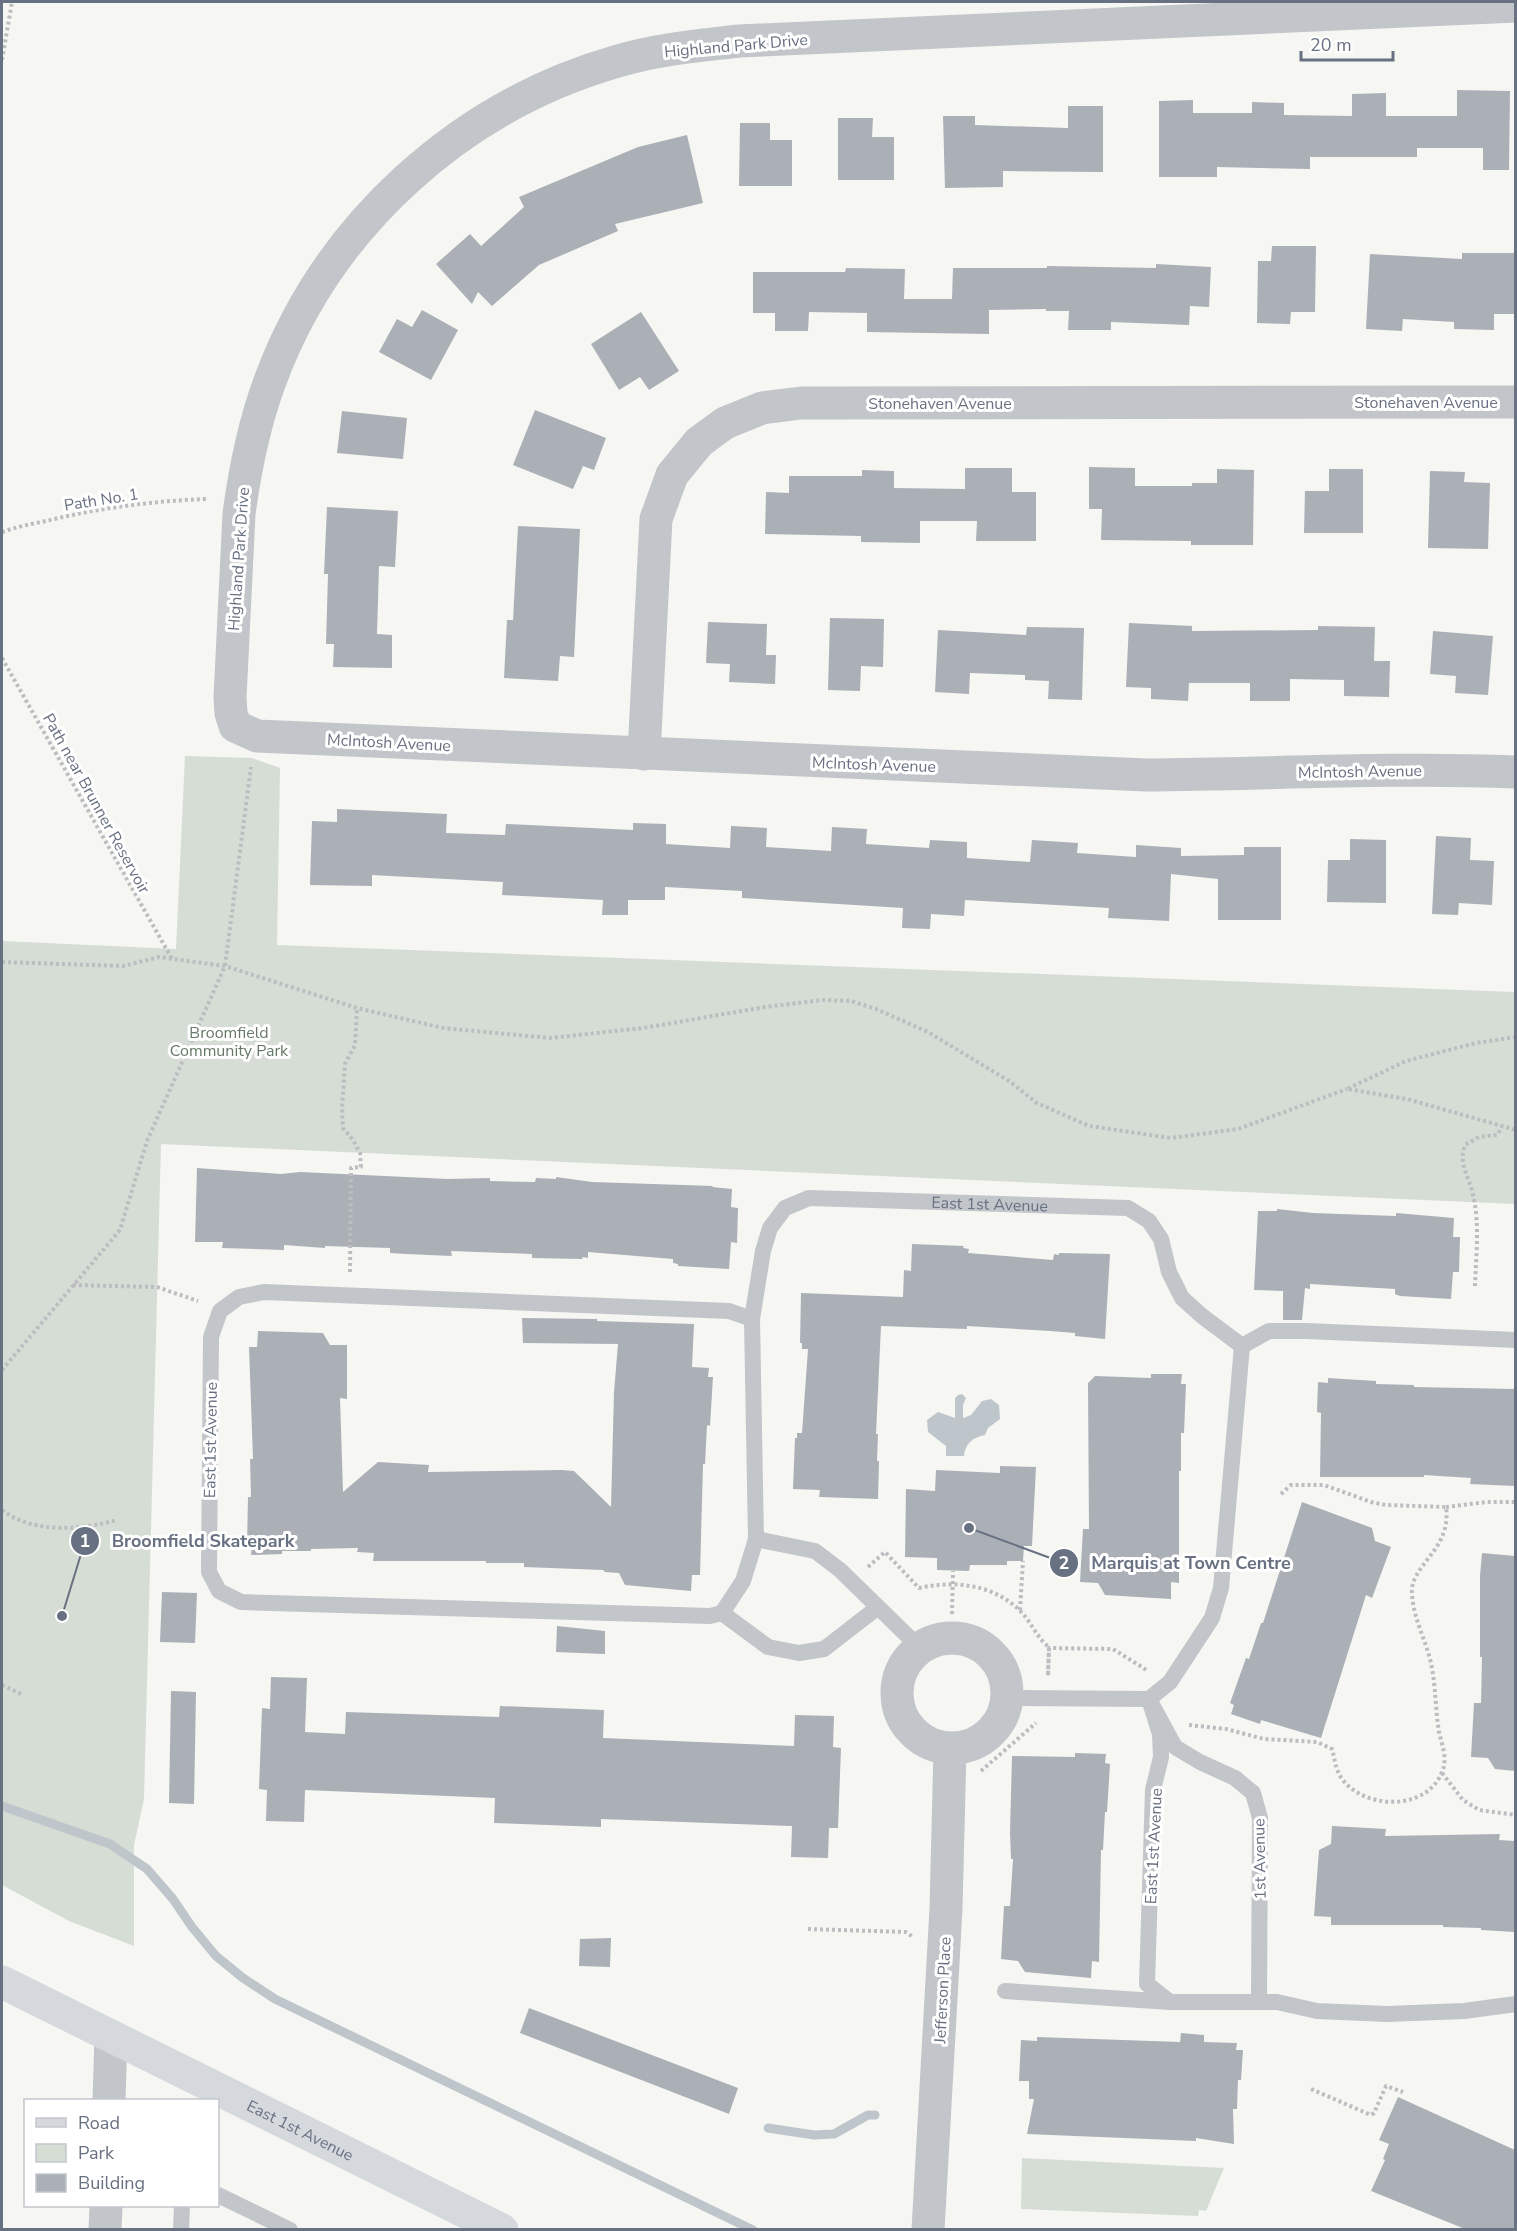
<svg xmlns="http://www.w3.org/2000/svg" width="1517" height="2231" font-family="'Nunito Sans',sans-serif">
  <rect width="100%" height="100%" fill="#f6f6f3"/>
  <path fill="#d6ddd5" d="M185,756L252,758L280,768L277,945L1515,992V1204L161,1144L144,1799L134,1845V1946L69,1921L2,1885V941L176,949Z
    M1022,2158L1224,2168L1206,2211L1199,2210L1198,2216L1021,2209Z"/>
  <path fill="#bec5cb" d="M962,1394L966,1398L963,1405V1418L971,1415L982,1401L991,1399L999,1405L1000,1419L988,1428L985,1435C973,1437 965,1444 964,1456H946V1446L928,1432L927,1420L938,1412L955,1418V1398L958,1395Z"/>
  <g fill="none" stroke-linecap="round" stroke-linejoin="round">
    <path stroke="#bec5cb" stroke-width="9" d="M2,1806L110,1844L147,1869L173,1899L192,1927L216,1956L243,1978L275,1999L753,2230
      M768,2128L814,2135L834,2134L868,2115H875"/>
  </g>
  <path fill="#abb0b7" d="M1457,90L1510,91L1509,170H1483V148H1417V157H1310V169L1217,167V177H1159V101L1193,100V113H1252V102L1284,103V115L1352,116V94L1386,93V116H1457Z
    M1068,106H1103V172L1003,171V187L945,188L943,116H975V125L1068,128Z
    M838,118H873L872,137H894V180H838Z
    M740,123H770V140H792V186H739Z
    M687,135L703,203L615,224L618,231L539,265L492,306L478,292L472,304L436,264L470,234L481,246L524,207L519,197L638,147Z
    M1272,246H1316L1315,312H1291L1290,324L1257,323L1258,261H1271Z
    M1462,253H1515V314H1494V330L1454,329V322L1403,319L1402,331L1366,329L1370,254L1462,259Z
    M1156,264L1211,267L1209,307L1190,306L1189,325L1111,322V330H1068L1069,311H1046V309L989,310V334L867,332V313L809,312L808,331H775V313H753V272H845L846,268L905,269L904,299H952L953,268H1047V266L1156,268Z
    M422,310L458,330L431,380L379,352L397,319L412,327Z
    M641,312L679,371L649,390L640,377L619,390L591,344Z
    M535,410L606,438L594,470L583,466L573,489L513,465Z
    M342,411L407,418L403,459L337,453Z
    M1089,467L1135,468V486H1192V483H1217V469L1254,470L1253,545H1191V541L1101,540L1102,509H1089Z
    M965,468H1012V492H1036V541H976L977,521H920V543L861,542V536L765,534L766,492L789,493V476H862V470L894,471V488L965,489Z
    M1329,469H1363V533H1304L1305,491H1329Z
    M1430,471L1465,472L1464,482L1490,483L1488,549L1428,548Z
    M327,507L398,511L395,567L379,566L377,634L392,635V668L333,667L334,644H326L328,574H324Z
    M518,526L580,529L574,657L560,656L558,681L504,678L507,620H513Z
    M830,618L884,619L883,667L861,666L860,691L828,690Z
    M708,622L767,624L766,655H776L775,684L729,682L730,664L706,663Z
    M1129,623L1192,626V631L1318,630V626L1375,627L1374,661H1390L1389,697L1344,696V680L1290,679V701H1250V683H1189L1188,701L1151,699V688L1126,687Z
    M1027,627L1084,628L1082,700L1048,699L1049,681L1025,680V675L970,673L969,694L935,692L938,630L1026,635Z
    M1433,631L1493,636L1488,695L1455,693L1456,676L1430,674Z
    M337,809L447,814L446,833L505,835L506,824L633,830V823L666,824V844L730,848L731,826L767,828L766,847L831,851L832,827L867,829L866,844L929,848L930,840L967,842V858L1030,862L1032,840L1078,843L1077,853L1136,857V845L1181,848V856L1244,855V847H1281V920H1218V879L1171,874L1169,921L1108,918L1109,908L965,900L964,916L931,914L930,929L902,928L903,908L742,898V891L665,887V900H628V915H602L603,900L502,895L503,882L372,875V886L310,885L312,821L337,822Z
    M1436,836L1471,838L1470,860L1494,861L1492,905L1459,903L1458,915L1432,914Z
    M1350,839L1386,840V903L1327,902L1328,860H1350Z
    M197,1168L281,1174L300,1172L448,1179L490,1178V1181L535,1182L536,1178L556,1179V1177L592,1182L713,1186L712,1187L732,1189L731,1207L738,1208L737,1243L731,1242L729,1269L678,1266V1264L673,1263V1259L588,1252V1258L583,1257L582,1259L532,1258V1254L451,1251L452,1256L406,1254L390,1253V1248L325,1246V1248L284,1245V1250L222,1248L223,1242H195Z
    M1277,1209L1313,1213L1396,1216V1213L1454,1218L1453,1237H1460L1459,1272H1453L1451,1299L1400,1296L1395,1294V1289L1310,1284V1289L1305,1288L1302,1320H1283V1291L1254,1290L1258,1211H1277Z
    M912,1244L964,1246L963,1248L969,1249L968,1253L1053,1260L1054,1254L1059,1255V1253L1110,1254L1105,1339L1075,1336V1333L1050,1331L967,1326V1329L881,1326L876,1434H878L877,1461H879L878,1499L819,1497L820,1490L793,1489L795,1438H797V1433H802L808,1349H802V1343H800L801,1293L903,1297L904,1270L911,1271Z
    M522,1318L597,1319V1321L694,1324L692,1367L709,1368L708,1377H713L710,1426L707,1425L705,1464H703L700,1575H692L691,1591L625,1585L619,1573L605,1572L603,1570L524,1567V1563H486V1561H373L374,1553L357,1552L358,1548L311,1549V1551H282V1554L251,1555L252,1545L247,1546L248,1497H251L250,1459H253L249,1347H257L258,1331L323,1333L330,1345H347V1399L340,1398L343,1492L378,1462L429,1465L428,1472L562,1470L574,1471L611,1507L614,1392L618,1344L523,1343Z
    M1151,1374H1182L1181,1384H1186L1184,1433H1181V1471H1179V1583L1171,1582V1599L1105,1595L1098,1583L1080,1582L1083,1529H1089L1088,1383L1095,1376L1151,1378Z
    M1328,1378L1376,1381V1384L1414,1385V1387L1515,1389V1486L1470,1484L1471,1478L1424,1475V1477H1320L1321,1413L1317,1412L1318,1382L1328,1383Z
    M1000,1466L1036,1467L1032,1546H1024L1023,1561H1007V1565H970L969,1571L937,1570V1558L905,1557L906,1489L935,1491L936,1470L1000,1473Z
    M1302,1502L1372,1528L1375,1541L1391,1547L1372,1598L1366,1595L1321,1738L1261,1720L1260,1724L1231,1714L1234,1705L1230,1703L1246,1658L1249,1659L1261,1623H1263Z
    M1482,1553L1515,1556V1771L1495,1769L1488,1758L1471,1757L1474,1703H1481L1482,1657H1480V1576Z
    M162,1592L197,1593L195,1643L160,1642Z
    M557,1626L605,1631V1654L556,1652Z
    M271,1677L307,1678L305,1732L345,1734L346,1712L499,1717L500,1706L604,1710L603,1738L794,1746L795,1715L834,1716L833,1747L841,1748L838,1828H829L828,1858L791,1857L792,1826L601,1819V1827L494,1823L495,1798L305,1790L304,1822L266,1821L267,1790L259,1789L262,1708L270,1709Z
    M171,1691L196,1692L194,1804L169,1803Z
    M1075,1753L1106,1754L1105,1763L1110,1764L1107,1812H1105L1103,1850H1101L1099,1962L1092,1961L1091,1978L1025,1972L1018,1961L1001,1959L1004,1906H1010L1013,1859H1011L1010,1833L1012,1756L1075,1757Z
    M1332,1826L1386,1829L1385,1836L1500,1834L1499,1840L1515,1841V1932L1481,1930V1928L1443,1927V1925H1331V1917L1314,1916L1319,1850L1331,1844Z
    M611,1938L610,1967L579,1966L580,1939Z
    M529,2008L738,2088L729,2114L520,2033Z
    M1181,2033L1204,2035V2042L1237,2043L1236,2050H1243L1241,2080H1238L1237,2109H1233L1234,2144L1196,2138V2141L1027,2134L1034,2099H1029V2081H1019L1021,2040L1037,2041V2037L1180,2042Z
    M1398,2097L1515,2150V2229H1465L1371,2191L1385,2160L1383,2159L1389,2144L1379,2140Z"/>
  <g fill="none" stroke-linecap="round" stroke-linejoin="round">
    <path stroke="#bcbdc0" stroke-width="4" stroke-dasharray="3 3" stroke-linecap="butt" d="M2,60L12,2
      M2,532C16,527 31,524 46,521C99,508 152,501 206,499
      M2,658L172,959
      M2,962L123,966L159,957L225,966L357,1008L443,1028L550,1038L643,1028L765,1007L823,1000L851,1001L876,1009L928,1032L1009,1081L1037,1103L1089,1126L1171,1138L1238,1129L1347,1089
      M1516,1037L1476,1043L1406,1061L1347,1089L1407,1099L1516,1130
      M350,1272L351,1168L361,1167L360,1153L353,1140L343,1128L342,1109L345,1064L355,1045L357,1008
      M73,1285L157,1287L198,1301
      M1475,1286C1476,1256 1480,1224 1473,1195C1469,1176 1458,1164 1465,1145L1479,1137L1497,1135L1502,1127
      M2,1370L120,1230L147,1141L225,966L251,767
      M1446,1507L1487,1502H1516
      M2,1510C33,1534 81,1530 117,1520
      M868,1567L885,1552L919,1588C955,1580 996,1584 1023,1614C1032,1624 1038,1639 1049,1647L1048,1676L1049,1648L1113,1649L1148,1671
      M1020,1610L1023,1561
      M952,1614L953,1571
      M2,1685L23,1695
      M1189,1725L1226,1729L1264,1739L1317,1742L1332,1749C1335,1759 1335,1769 1342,1779C1365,1810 1427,1811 1442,1772C1448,1759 1442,1745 1439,1732C1435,1708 1436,1683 1430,1659C1424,1636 1413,1617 1412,1593C1410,1565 1452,1550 1446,1507L1386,1505L1371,1502L1324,1485H1291L1280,1495
      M981,1771L1036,1723
      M1442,1773L1463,1800L1479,1810L1516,1815
      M808,1929L906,1932L913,1937
      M1311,2089L1371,2115L1374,2113L1386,2086L1403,2092"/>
    <g stroke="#c2c5c9" stroke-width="16">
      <path id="s1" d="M752,1319L729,1311L264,1292L239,1297L220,1311L211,1337L209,1572L219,1591L241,1602L710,1616L722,1613L743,1581L756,1539L752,1319L763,1251L770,1228L785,1208L809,1198L1128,1208L1149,1221L1161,1239L1169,1272L1182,1298L1202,1316L1242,1346L1269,1331H1306L1516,1340"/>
      <path d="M1242,1346L1221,1588L1212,1618L1170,1682L1149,1699L1160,1734L1161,1757L1153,1790L1147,1984L1170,2002H1277L1317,2011L1387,2014L1464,2011L1516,2004"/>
      <path d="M756,1539L815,1551L840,1570L920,1648"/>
      <path d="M722,1613L768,1647L799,1653L824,1649L877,1608"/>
      <path d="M1007,1698L1149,1699L1175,1747L1200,1762L1235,1778L1253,1793L1260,1818L1259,2002"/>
      <path d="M1005,1991L1170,2002"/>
      <path d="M218,2195L290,2230"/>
      <path d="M181,2230L182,2206"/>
    </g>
    <path stroke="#c2c5c9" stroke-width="33" d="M1516,6L739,41C698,46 658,49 618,61C460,106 327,226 270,381C254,424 245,469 239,514L230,698L231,713L235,726L257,736L1146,775C1269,774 1392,767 1516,772
      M644,754L656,519L672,475L699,442L725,423L762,408L801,403L1516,402
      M897 1693a55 55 0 1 1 110 0a55 55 0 1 1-110 0Z
      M109,2100L111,2037
      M105,2230L106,2206
      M928,2230L946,1909L950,1749"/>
    <path stroke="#d5d8dc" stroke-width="33" id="s2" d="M2,1982L502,2230"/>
  </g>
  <g text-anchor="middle" stroke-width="6" stroke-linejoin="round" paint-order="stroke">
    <g font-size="16" fill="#687182" stroke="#fff">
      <text transform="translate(736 45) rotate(-5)" y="6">Highland Park Drive</text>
      <text x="1426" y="408">Stonehaven Avenue</text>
      <text x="940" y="409">Stonehaven Avenue</text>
      <text transform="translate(101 499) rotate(-9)" y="6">Path No. 1</text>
      <text transform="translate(238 559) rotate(-86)" y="6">Highland Park Drive</text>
      <text transform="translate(389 742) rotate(3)" y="6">McIntosh Avenue</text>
      <text transform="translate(874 764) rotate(2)" y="6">McIntosh Avenue</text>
      <text transform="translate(1360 771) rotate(-1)" y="6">McIntosh Avenue</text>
      <text transform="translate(97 803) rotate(61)" y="6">Path near Brunner Reservoir</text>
      <text dy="6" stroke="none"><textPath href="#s1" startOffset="1956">East 1st Avenue</textPath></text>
      <text transform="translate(210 1440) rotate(-89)" y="6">East 1st Avenue</text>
      <text transform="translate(1153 1846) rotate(-87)" y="6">East 1st Avenue</text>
      <text transform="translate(1259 1859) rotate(-91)" y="6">1st Avenue</text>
      <text transform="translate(942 1990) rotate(-87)" y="6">Jefferson Place</text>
      <text dy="6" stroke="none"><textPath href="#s2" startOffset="333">East 1st Avenue</textPath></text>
    </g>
    <g font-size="16" fill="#667a66" stroke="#fff">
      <text x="229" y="1038">Broomfield<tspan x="229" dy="18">Community Park</tspan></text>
    </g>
  </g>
  <path fill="none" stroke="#687182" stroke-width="2" d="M62 1616L85 1541M969 1528L1064 1563"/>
  <g fill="#687182" stroke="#fff" stroke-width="2">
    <circle cx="62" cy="1616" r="6"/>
    <circle cx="969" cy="1528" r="6"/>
    <circle cx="85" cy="1541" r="15"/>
    <circle cx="1064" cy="1563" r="15"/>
  </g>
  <g font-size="18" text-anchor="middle" font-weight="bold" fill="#fff">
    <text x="85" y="1547">1</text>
    <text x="1064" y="1569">2</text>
  </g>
  <g font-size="18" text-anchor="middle" font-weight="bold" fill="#687182" stroke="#fff" stroke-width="6" stroke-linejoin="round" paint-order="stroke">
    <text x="203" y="1547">Broomfield Skatepark</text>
    <text x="1191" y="1569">Marquis at Town Centre</text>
  </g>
  <rect width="1517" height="2231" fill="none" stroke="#687182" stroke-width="6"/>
  <rect x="24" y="2099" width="195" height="108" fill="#ffffff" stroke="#c3c6cd" stroke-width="1.5"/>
  <rect x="36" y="2118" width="30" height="9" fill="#d5d8dc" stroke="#c3c6cd" stroke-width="1.5"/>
  <text x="78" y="2129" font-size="18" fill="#687182">Road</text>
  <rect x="36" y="2144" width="30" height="18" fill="#d6ddd5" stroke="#c3c6cd" stroke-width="1.5"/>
  <text x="78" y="2159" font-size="18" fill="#687182">Park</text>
  <rect x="36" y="2174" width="30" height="18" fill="#abb0b7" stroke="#c3c6cd" stroke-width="1.5"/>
  <text x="78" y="2189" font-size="18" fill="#687182">Building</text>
  <path d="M1301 51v9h92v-9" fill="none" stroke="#687182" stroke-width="3"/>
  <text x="1310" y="51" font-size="18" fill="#687182" stroke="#ffffff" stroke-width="4.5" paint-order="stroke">20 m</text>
</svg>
